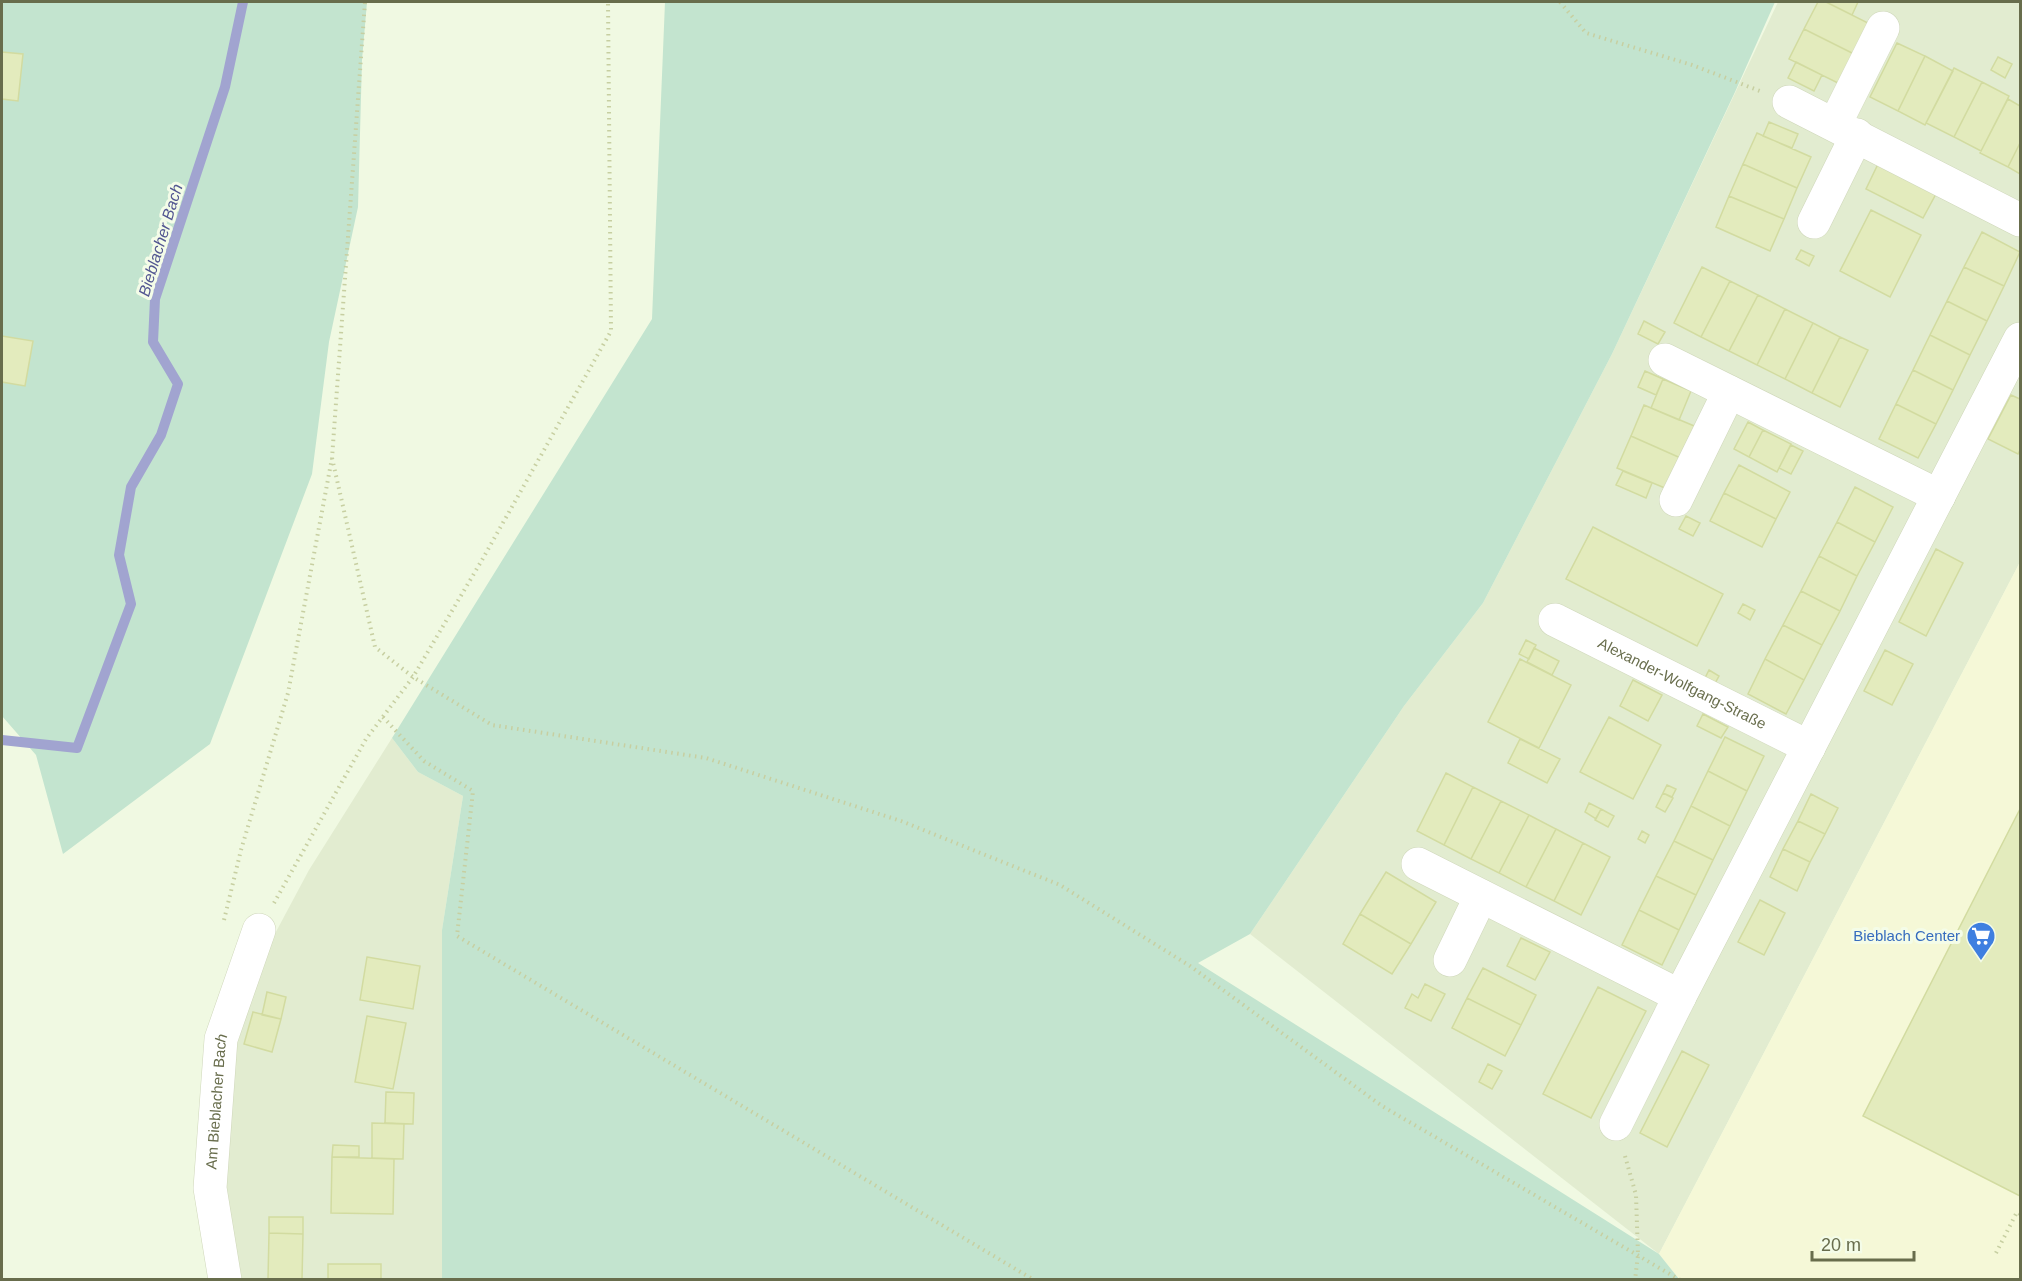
<svg xmlns="http://www.w3.org/2000/svg" width="2022" height="1281" font-family="Helvetica,sans-serif">
  <rect width="100%" height="100%" fill="#f0f9e2"/>
  <path fill="#e2ecd0" d="M1778,2H2020V562L1659,1254L1250,934L1404,706L1483,603L1612,354Z
    M392,738L418,772L463,796L442,930V1279L236,1280L224,1197L235,1050L270,943L309,870Z"/>
  <path fill="#f5f8d7" d="M2020,562V1279H1679L1659,1254Z"/>
  <path fill="#c3e4cf" d="M2,2H367L362,60L358,207L329,342L312,474L210,744L63,854L36,755L2,716Z
    M665,2H1775L1735,92L1612,354L1483,603L1404,706L1250,934L1198,963L1659,1254L1679,1279H442V930L463,796L418,772L392,738L652,319Z"/>
  <g fill="none" stroke-linecap="round" stroke-linejoin="round">
    <path stroke="#a1a4d0" stroke-width="10" d="M2,740L77,748L131,604L119,555L131,487L161,435L178,384L153,342L155,299L225,87L243,2"/>
  </g>
  <path fill="#e3ebbd" stroke="#d2dba0" stroke-width="1.5" d="M1818,2H1826L1872,25L1856,55L1804,29Z
    M1826,2H1858L1852,15Z
    M1804,29L1856,55L1842,85L1789,59Z
    M1897,43L1925,56L1898,111L1870,97Z
    M2,52L23,54L18,101L2,99Z
    M1925,56L1953,71L1925,125L1898,111Z
    M1998,57L2012,64L2005,78L1991,70Z
    M1796,62L1822,75L1814,91L1788,78Z
    M1954,68L1982,82L1954,137L1926,123Z
    M1982,82L2009,96L1981,151L1954,137Z
    M2008,99L2020,106V143L2008,167L1980,153Z
    M1769,122L1798,134L1792,148L1763,136Z
    M1757,133L1811,157L1797,188L1743,164Z
    M2020,143V174L2008,167Z
    M1879,162L1937,192L1923,218L1866,189Z
    M1743,164L1797,188L1784,219L1729,196Z
    M1729,196L1784,219L1770,251L1716,227Z
    M1871,210L1921,235L1890,297L1840,271Z
    M1982,232L2020,252L2004,286L1964,267Z
    M1801,250L1814,256L1809,266L1796,259Z
    M1702,267L1730,281L1701,337L1674,323Z
    M1964,267L2004,286L1987,321L1947,301Z
    M1730,281L1758,295L1729,351L1701,337Z
    M1758,295L1785,309L1757,365L1729,351Z
    M1947,301L1987,321L1970,355L1930,335Z
    M1785,309L1813,323L1785,379L1757,365Z
    M1644,321L1665,332L1658,344L1638,334Z
    M1813,323L1840,337L1812,393L1785,379Z
    M1930,335L1970,355L1953,390L1913,370Z
    M2,336L33,341L25,386L2,382Z
    M1840,337L1868,350L1840,407L1812,393Z
    M1913,370L1953,390L1936,424L1896,404Z
    M1645,371L1663,379L1656,395L1638,387Z
    M1663,379L1691,391L1679,420L1651,408Z
    M2011,395L2020,399V450L2018,454L1988,439Z
    M1896,404L1936,424L1918,458L1879,439Z
    M1644,405L1699,428L1685,460L1631,436Z
    M1748,422L1763,430L1749,457L1734,449Z
    M1763,430L1791,444L1777,472L1749,457Z
    M1631,436L1685,460L1672,491L1617,468Z
    M1791,445L1803,451L1791,474L1779,468Z
    M1739,465L1790,492L1776,519L1724,493Z
    M1623,471L1652,483L1646,498L1616,485Z
    M1855,487L1893,507L1875,542L1837,522Z
    M1724,493L1776,519L1762,547L1710,521Z
    M1686,516L1700,523L1693,536L1679,529Z
    M1837,522L1875,542L1857,576L1819,556Z
    M1593,527L1723,594L1697,646L1566,579Z
    M1936,549L1963,563L1926,636L1899,622Z
    M1819,556L1857,576L1840,611L1801,591Z
    M1801,591L1840,611L1822,645L1783,625Z
    M1743,604L1755,610L1750,620L1738,613Z
    M1783,625L1822,645L1804,680L1765,659Z
    M1526,640L1536,645L1529,659L1519,654Z
    M1534,648L1559,661L1552,675L1527,662Z
    M1885,650L1913,664L1892,705L1864,691Z
    M1520,659L1571,685L1539,748L1488,722Z
    M1765,659L1804,680L1786,714L1748,694Z
    M1709,670L1719,676L1713,687L1703,682Z
    M1633,680L1662,695L1648,721L1620,706Z
    M1703,714L1728,727L1721,738L1697,726Z
    M1609,717L1661,745L1633,799L1580,772Z
    M1725,737L1764,756L1747,791L1708,771Z
    M1520,739L1560,759L1547,783L1508,763Z
    M1708,771L1747,791L1730,826L1691,806Z
    M1446,773L1473,787L1444,845L1417,831Z
    M1667,785L1676,789L1672,797L1663,793Z
    M1473,787L1501,801L1471,859L1444,845Z
    M1663,793L1673,798L1665,812L1656,807Z
    M1811,794L1838,808L1825,834L1798,821Z
    M1501,801L1529,815L1499,873L1471,859Z
    M1589,803L1601,809L1596,819L1585,812Z
    M1691,806L1730,826L1713,860L1674,841Z
    M1601,809L1614,816L1608,827L1595,820Z
    M2020,809V1196L1863,1116Z
    M1529,815L1556,829L1526,887L1499,873Z
    M1798,821L1825,834L1810,862L1783,849Z
    M1556,829L1583,843L1554,901L1526,887Z
    M1642,831L1649,835L1645,843L1638,839Z
    M1674,841L1713,860L1696,895L1656,876Z
    M1583,843L1610,857L1581,915L1554,901Z
    M1783,849L1810,862L1797,891L1770,877Z
    M1386,872L1436,902L1411,944L1360,914Z
    M1656,876L1696,895L1679,930L1639,910Z
    M1760,900L1785,913L1764,955L1738,942Z
    M1639,910L1679,930L1662,965L1622,945Z
    M1360,914L1411,944L1392,974L1343,944Z
    M1521,938L1550,952L1535,980L1507,966Z
    M367,957L420,966L413,1009L360,1000Z
    M1483,968L1536,995L1521,1025L1467,998Z
    M1425,984L1445,994L1431,1021L1405,1008L1412,994L1418,998Z
    M1598,987L1646,1011L1591,1118L1543,1094Z
    M267,992L286,997L281,1019L262,1015Z
    M1467,998L1521,1025L1505,1056L1452,1028Z
    M253,1012L281,1019L272,1052L244,1044Z
    M367,1016L406,1023L393,1089L355,1082Z
    M1682,1051L1709,1065L1667,1147L1640,1133Z
    M1488,1064L1502,1071L1492,1089L1479,1082Z
    M386,1092L414,1093L413,1124L385,1123Z
    M372,1123L404,1124L403,1159L372,1158Z
    M333,1145L359,1146V1157H332Z
    M332,1157L394,1159L393,1214L331,1213Z
    M269,1217H303V1234L269,1233Z
    M269,1233L303,1234L302,1280L268,1279Z
    M328,1264H381V1280H328Z"/>
  <g fill="none" stroke-linecap="round" stroke-linejoin="round">
    <g stroke="#cfd7ba" stroke-width="34">
      <g id="street">
        <path d="M1789,102L2020,220"/>
        <path d="M1835,124L1883,28"/>
        <path d="M1814,222L1857,135"/>
        <path d="M1665,360L1939,496"/>
        <path d="M1676,500L1729,392"/>
        <path id="s1" d="M1555,620L1809,747"/>
        <path d="M1418,864L1680,996L2020,339"/>
        <path d="M1450,960L1481,896"/>
        <path d="M1616,1124L1680,996"/>
        <path id="s2" d="M225,1280L210,1188L221,1039L259,930"/>
      </g>
    </g>
    <path stroke="#c7cfa1" stroke-width="4" stroke-dasharray="1.5 4.5" stroke-linecap="butt" d="M1560,2L1586,33L1692,65L1760,91
      M332,458L375,647L413,677L492,725L706,758L901,821L1060,885L1190,966L1382,1106L1680,1280
      M383,717L424,761L473,791L457,936L1034,1280
      M274,903L366,739L413,677L482,560L611,331L608,2
      M224,920L241,850L288,693L332,458L365,2
      M1625,1156L1636,1195L1638,1255L1635,1280
      M1996,1253L2017,1212L2020,1214"/>
    <use href="#street" stroke="#fff" stroke-width="33"/>
  </g>
  <defs>
    <g id="supermarket-pin" transform="scale(1.5)"><path d="M0 17L-7.5 6A9.5 9.5 0 1 1 7.5 6Z" fill="#3f7fe0" stroke="#f4fce8"/><path d="M-6-5.5h2.5l.6 2H6L4.5 2H-2.5L-4.4-4H-6ZM-1.5 3.2a1.3 1.3 0 1 0 .1 0ZM3 3.2a1.3 1.3 0 1 0 .1 0Z" fill="#fff"/></g>
  </defs>
  <g fill-rule="evenodd">
    <use href="#supermarket-pin" x="1981" y="936"/>
  </g>
  <g text-anchor="middle" stroke-width="6" stroke-linejoin="round" paint-order="stroke">
    <g font-size="15" fill="#686d4c" stroke="#f4fce8">
      <text dy="5" stroke="none"><textPath href="#s1" startOffset="142">Alexander-Wolfgang-Straße</textPath></text>
      <text dy="5" stroke="none"><textPath href="#s2" startOffset="180">Am Bieblacher Bach</textPath></text>
    </g>
    <g font-size="15" fill="#366cbe" stroke="#f4fce8" text-anchor="end">
      <text x="1960" y="941">Bieblach Center</text>
    </g>
    <g font-size="16" font-style="italic" fill="#525691" stroke="#f4fce8">
      <text transform="translate(160 240) rotate(-73)" y="6">Bieblacher Bach</text>
    </g>
  </g>
  <rect width="2022" height="1281" fill="none" stroke="#686d4c" stroke-width="6"/>
  <path d="M1812 1251v9h102v-9" fill="none" stroke="#686d4c" stroke-width="3"/>
  <text x="1821" y="1251" font-size="18" fill="#686d4c" stroke="#f4fce8" stroke-width="4.5" paint-order="stroke">20 m</text>
</svg>
